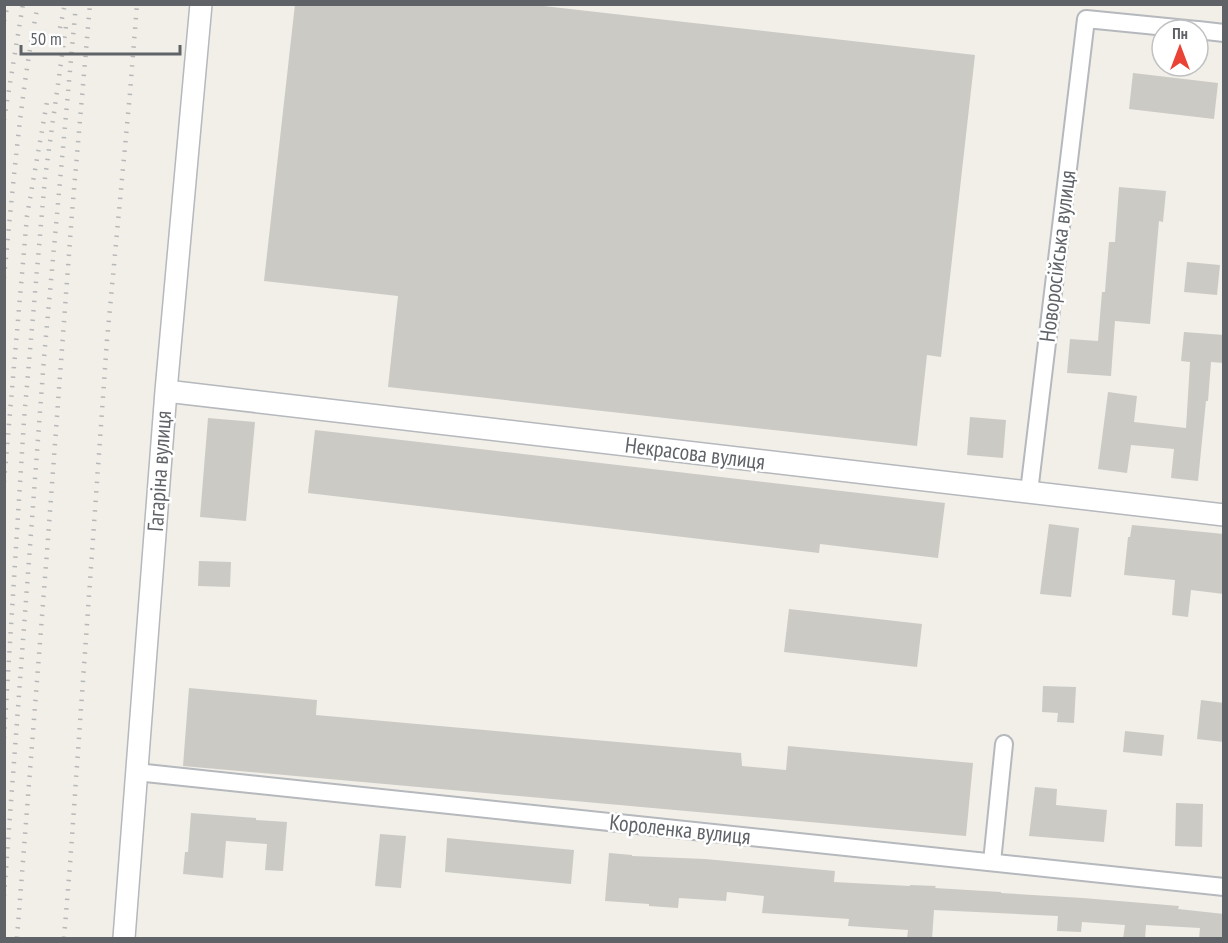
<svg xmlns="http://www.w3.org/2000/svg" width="1228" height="943" font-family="'PT Sans Narrow',sans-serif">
  <rect width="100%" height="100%" fill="#f1efe8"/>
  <path fill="#cccac5" d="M295,4H526L975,55L941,357L927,355L917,446L388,387L398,296L264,281Z
    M1133,73L1218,83L1214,119L1129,109Z
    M1119,187L1166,191L1163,222L1159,221L1150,324L1115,321L1111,376L1067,373L1070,339L1098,341L1102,292H1105L1109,242H1115Z
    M1187,262L1220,265L1217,295L1184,292Z
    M1184,332L1224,335V363L1211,362L1208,401H1206L1198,481L1171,478L1174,449L1131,445L1127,473L1098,469L1108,392L1137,396L1134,422L1186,428L1190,362L1181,361Z
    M970,417L1006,420L1003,458L967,455Z
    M208,418L255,422L246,521L200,517Z
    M315,430L945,503L938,558L820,544L819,553L308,493Z
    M1049,524L1079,528L1071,597L1040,594Z
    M1132,525L1224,534V594L1191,590L1188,617L1172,615L1175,580L1124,575L1128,537H1130Z
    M199,561L231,562L230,587L198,586Z
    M789,609L922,624L917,667L784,652Z
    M1043,686L1076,687L1074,723L1057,722L1058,713L1042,712Z
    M189,688L317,700L316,715L741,753L742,766L786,770L788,746L973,763L966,836L183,766Z
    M1201,700L1224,703V742L1197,739Z
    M1125,731L1164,735L1162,756L1123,752Z
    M1035,787L1057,789L1056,805L1107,810L1104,842L1029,836Z
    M1176,803L1203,804L1202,847L1175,846Z
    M191,813L256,818V820L287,822L283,871L265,870L267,844L226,841L223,878L183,874L185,852H188Z
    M380,834L406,836L401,888L375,886Z
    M447,838L574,850L571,884L445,872Z
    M609,853L632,855V856L705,859L835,871L834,882L910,886V885L936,886L935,888L1001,892V893L1083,898L1179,906L1178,909L1224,914V939H1199L1200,928L1146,925L1145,939H1123L1125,925L1082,922L1081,932L1057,931L1058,916L934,910L932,939H907L908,930L848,926L849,919L762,913L764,896L727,892L726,901L679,898L678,908L649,906V904L605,901Z"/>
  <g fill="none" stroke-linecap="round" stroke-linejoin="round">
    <g stroke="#b5b8bc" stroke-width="20">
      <path id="minor" d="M1198,30L1224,33
        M1029,492L1086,19L1197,30
        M136,772L1224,887
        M992,862L1004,744"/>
    </g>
    <g stroke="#b5b8bc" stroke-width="24">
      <path id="tertiary" d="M166,391L1224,515
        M124,938L166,391L201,4"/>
    </g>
    <use href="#minor" stroke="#fff" stroke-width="16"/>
    <use href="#tertiary" stroke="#fff" stroke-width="21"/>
    <path stroke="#b6b7b8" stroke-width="4.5" stroke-dasharray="1.5 8" stroke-linecap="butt" d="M4,21L8,4
      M60,28L65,4
      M4,120L23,4
      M4,278C13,187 20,95 38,4
      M4,482L27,216L48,96
      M4,738L24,420L45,178L67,19
      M4,896L44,358L76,4
      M17,938L47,552L72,213L90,4
      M64,938L70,865L107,340L130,93L137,4"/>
  </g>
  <g text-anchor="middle" stroke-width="5" stroke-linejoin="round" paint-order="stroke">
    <g font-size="22" fill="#5f6368" stroke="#fff">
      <text transform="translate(1057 256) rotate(-83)" y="8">Новоросійська вулиця</text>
      <text transform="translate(695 453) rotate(7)" y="8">Некрасова вулиця</text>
      <text transform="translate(159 471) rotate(-86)" y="8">Гагаріна вулиця</text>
      <text transform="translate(680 829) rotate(6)" y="8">Короленка вулиця</text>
    </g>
  </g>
  <rect width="1228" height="943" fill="none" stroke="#5f6368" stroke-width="12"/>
  <g transform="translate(1180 48)"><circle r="28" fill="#ffffff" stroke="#bfc1c3" stroke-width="1.5"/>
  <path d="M0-4.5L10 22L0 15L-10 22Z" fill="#ea4335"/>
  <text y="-9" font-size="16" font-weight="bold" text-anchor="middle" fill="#5f6368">Пн</text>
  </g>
  <path d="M21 45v9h159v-9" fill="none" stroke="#5f6368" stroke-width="3"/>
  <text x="30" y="45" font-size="18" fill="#5f6368" stroke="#ffffff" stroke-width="4.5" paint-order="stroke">50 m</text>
</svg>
